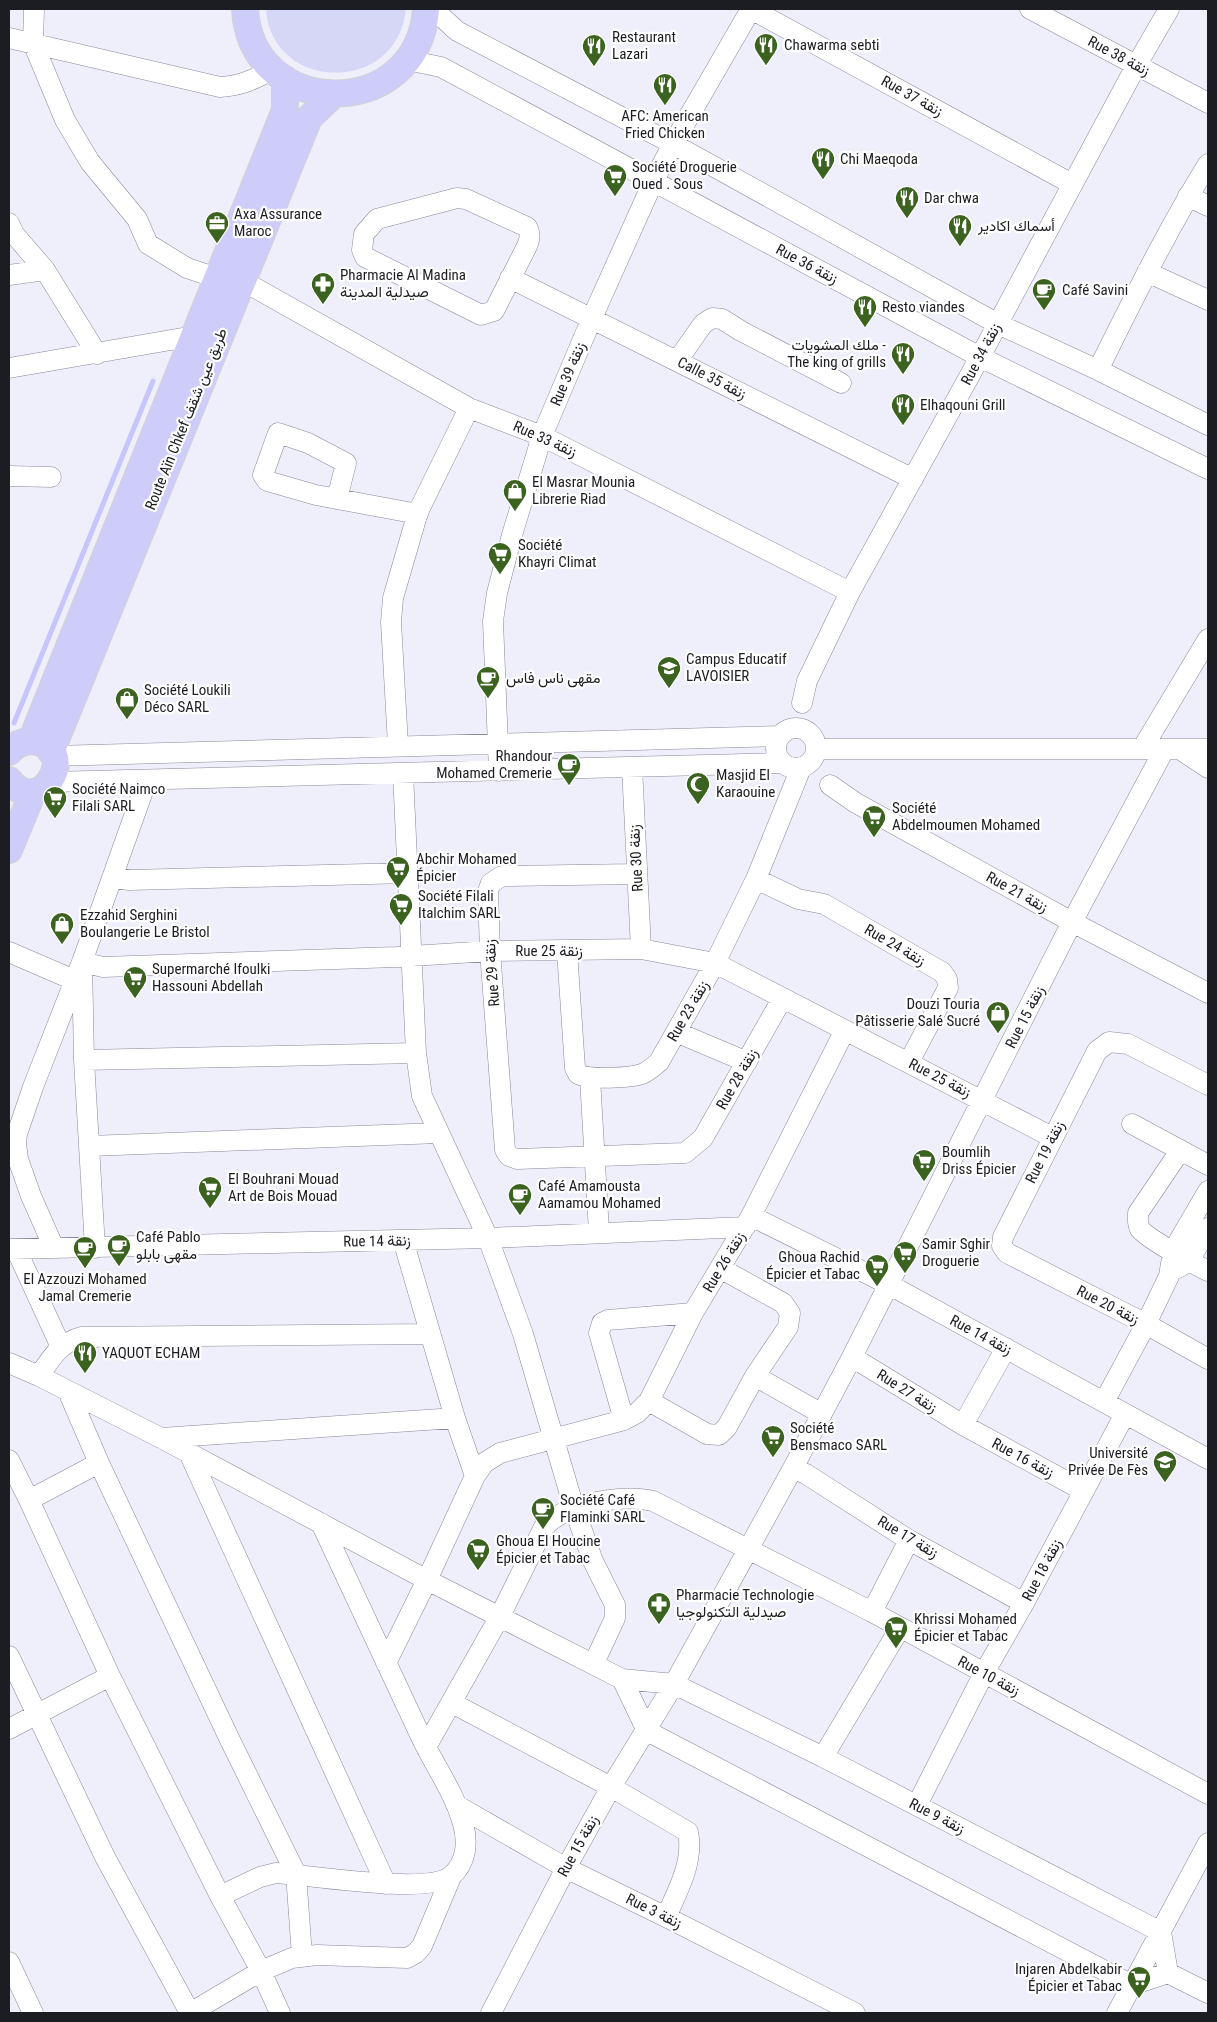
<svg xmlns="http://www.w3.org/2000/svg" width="1217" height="2022" font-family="'Roboto Condensed',Vazirmatn,sans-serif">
  <rect width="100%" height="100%" fill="#efeffc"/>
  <path fill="#d6d7f7" d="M266,9H406C397,96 271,92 266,9Z"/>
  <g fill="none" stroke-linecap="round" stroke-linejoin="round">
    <path stroke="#c6c6fd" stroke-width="5" d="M14,723L153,381"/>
    <g stroke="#88889b" stroke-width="21">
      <path id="minor" d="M34,9L33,43L65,120L90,162L137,219L148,244L187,268L217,278
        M433,9L457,31L673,144L998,324L1098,370L1208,425
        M1030,9L1208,103
        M9,38L220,87C241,86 255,79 273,69
        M407,60L441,67L980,357L1208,469
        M1188,196L1208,206
        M457,198L466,199L527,227C531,235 530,240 526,248L494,311L481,315L365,257L362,250L364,234L377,219Z
        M9,223L14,234L45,270L97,354
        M1147,272L1208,300
        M9,275L45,270
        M510,278L913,479
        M243,281L469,408L542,436L850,592
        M677,361L703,324L712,318L722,319L741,331L841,383
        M9,368L194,336
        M1098,370C1133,300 1167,230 1208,164
        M9,476L51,477
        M337,499L346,463L308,443L278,433L263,475L267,481L316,495L418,514
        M802,703L807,681L850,592L980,357L1136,66L1169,9
        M776 748a20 20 0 1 1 40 0a20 20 0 1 1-40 0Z
        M398,745L391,622L393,598L418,512L469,408
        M817,749H1208
        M1142,749L1208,639
        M1181,750L1208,768
        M53,756L780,736
        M632,767L641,949
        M499,771L493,621L497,593L512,535L542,436L592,318L653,182L673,144L751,9L1072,184
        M403,773L416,1053L422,1096L488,1238L523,1334L574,1508L593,1561L615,1605V1618L594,1663
        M50,782L782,763
        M830,785L856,803L1072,922L1208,993
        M636,874L502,876L491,883L488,891L490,951L505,1150L509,1156L517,1159L685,1153L703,1138L782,999
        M112,878L130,880L408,873
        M756,879L798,899L824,904L942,972L947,979L948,988L909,1062
        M567,951L575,1068L578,1074C589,1080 630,1078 642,1074C649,1071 654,1066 659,1062L715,963L756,879L801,768
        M9,952L74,980
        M676,1032L747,1062
        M84,1060L416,1053
        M590,1078L599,1232
        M1208,1085L1128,1044L1109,1042L1097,1051L1003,1237L1002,1246L1007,1253L1146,1324L1208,1359
        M1132,1124L1208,1165
        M89,1146L439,1133
        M1180,1151L1138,1213C1138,1219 1137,1224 1140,1229C1149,1240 1194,1264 1208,1271
        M751,1216L888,1284L1208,1459
        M403,1240L455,1418L475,1476
        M54,1248L31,1196L18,1159L16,1144L17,1134L33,1087L82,962L147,780
        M95,1248L84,1060L82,962L103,967L396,957L490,951L641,949L715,963L1052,1137
        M9,1249L488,1238L745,1227
        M16,1249L61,1347
        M1178,1268L1189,1261L1208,1228
        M852,1357L963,1425L1084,1491
        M9,1363L39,1376L161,1438L427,1580L622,1679L674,1684L823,1757L1161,1932L1168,1973
        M39,1376C51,1358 60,1343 81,1337L430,1334
        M755,1376L822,1414
        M68,1391L99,1463L229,1738L296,1874L302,1956
        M649,1401L707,1434L719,1435L727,1427L755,1376L788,1327L790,1313L783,1303L720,1268
        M1104,1402L1146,1324L1169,1276L1173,1251L1208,1191
        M624,1420L599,1333L602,1323L608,1320L693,1313
        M963,1425L1006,1348
        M161,1438L455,1418
        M189,1453L386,1884
        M9,1460L29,1500L110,1676L220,1896L261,1971L280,2013
        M793,1468L806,1474L909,1540L1024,1603
        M29,1500L99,1463
        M872,1612L909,1540
        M9,1656L105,1857L190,2013
        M386,1663L427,1580L475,1476L484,1463L500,1453L624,1420L637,1413L649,1401L693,1313L751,1216L845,1030
        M622,1679L647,1731L1132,1985L1168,1973L1208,1993
        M452,1703L611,1787L688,1832C694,1862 678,1890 666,1917
        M9,1729L110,1676
        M426,1747L500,1616L544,1527C565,1503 624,1494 653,1501L872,1612L1208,1794
        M823,1757L900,1628
        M456,1805L566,1868L666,1917L855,2013
        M917,1805L984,1673L1024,1603L1125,1414
        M220,1896L260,1877L276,1873C309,1875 428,1895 451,1876C467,1863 468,1841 463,1824C455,1794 435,1766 422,1739C388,1667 354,1595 321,1523
        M9,1962L33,2013
        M190,2013L261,1971L292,1958L317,1955L407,1958L416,1953L422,1946L451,1877
        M491,2013L566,1868L611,1787L674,1684L793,1468L852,1357L1072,922L1164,750
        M1117,2013L1208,1843"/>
    </g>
    <g stroke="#d2d2d3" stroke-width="28">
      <path id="major" d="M245,9C251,120 418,123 426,9
        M31,741L285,110V79
        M9,752C16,744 25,739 37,742C80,752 39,820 9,780
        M51,752L309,118L333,95
        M9,850L33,792"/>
    </g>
    <use href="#minor" stroke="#fff" stroke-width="20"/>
    <use href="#major" stroke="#cecdfa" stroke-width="26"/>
  </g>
  <defs>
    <g id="restaurant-pin" transform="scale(1.25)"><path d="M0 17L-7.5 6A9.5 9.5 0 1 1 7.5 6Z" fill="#3b631f" stroke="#fefefe"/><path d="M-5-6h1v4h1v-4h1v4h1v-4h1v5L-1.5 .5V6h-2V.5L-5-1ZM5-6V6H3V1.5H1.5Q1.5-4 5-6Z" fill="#fff"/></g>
    <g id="supermarket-pin" transform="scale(1.25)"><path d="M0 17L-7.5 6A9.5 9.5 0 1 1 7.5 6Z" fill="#3b631f" stroke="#fefefe"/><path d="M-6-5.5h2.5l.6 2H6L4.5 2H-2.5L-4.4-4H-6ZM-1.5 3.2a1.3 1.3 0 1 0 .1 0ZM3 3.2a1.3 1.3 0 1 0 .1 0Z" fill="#fff"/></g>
    <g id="office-pin" transform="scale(1.25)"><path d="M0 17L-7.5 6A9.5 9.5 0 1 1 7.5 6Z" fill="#3b631f" stroke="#fefefe"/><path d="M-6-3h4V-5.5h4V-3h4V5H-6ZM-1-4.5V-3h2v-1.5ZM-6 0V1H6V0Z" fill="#fff"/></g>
    <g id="pharmacy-pin" transform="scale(1.25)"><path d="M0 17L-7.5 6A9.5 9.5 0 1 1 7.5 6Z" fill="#3b631f" stroke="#fefefe"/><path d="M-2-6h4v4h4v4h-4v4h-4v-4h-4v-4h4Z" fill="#fff"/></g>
    <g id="cafe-pin" transform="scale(1.25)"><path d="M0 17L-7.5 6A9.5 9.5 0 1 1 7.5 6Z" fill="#3b631f" stroke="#fefefe"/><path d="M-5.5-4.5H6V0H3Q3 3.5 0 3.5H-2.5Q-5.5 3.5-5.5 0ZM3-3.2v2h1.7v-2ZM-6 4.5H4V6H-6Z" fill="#fff"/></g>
    <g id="shop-pin" transform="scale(1.25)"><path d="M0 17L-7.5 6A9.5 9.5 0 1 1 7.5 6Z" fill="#3b631f" stroke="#fefefe"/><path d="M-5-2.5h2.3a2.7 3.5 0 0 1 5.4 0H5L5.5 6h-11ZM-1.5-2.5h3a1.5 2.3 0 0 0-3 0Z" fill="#fff"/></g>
    <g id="school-pin" transform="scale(1.25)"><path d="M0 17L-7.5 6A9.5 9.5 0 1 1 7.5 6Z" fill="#3b631f" stroke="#fefefe"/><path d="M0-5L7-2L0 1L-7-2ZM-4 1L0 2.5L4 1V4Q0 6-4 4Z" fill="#fff"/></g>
    <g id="mosque-pin" transform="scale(1.25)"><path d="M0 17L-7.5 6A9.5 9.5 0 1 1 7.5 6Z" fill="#3b631f" stroke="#fefefe"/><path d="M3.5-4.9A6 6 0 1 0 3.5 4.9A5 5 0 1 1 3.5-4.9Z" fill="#fff"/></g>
  </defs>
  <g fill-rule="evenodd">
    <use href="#restaurant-pin" x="766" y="45"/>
    <use href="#restaurant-pin" x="594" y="46"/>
    <use href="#restaurant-pin" x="665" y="85"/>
    <use href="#restaurant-pin" x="823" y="159"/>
    <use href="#supermarket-pin" x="615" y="176"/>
    <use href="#restaurant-pin" x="907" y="198"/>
    <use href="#office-pin" x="217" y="223"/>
    <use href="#restaurant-pin" x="960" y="226"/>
    <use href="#pharmacy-pin" x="323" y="284"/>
    <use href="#cafe-pin" x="1044" y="290"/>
    <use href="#restaurant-pin" x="865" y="307"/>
    <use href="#restaurant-pin" x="903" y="354"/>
    <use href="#restaurant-pin" x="903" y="405"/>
    <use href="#shop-pin" x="515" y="491"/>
    <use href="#supermarket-pin" x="500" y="554"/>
    <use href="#school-pin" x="669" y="668"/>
    <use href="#cafe-pin" x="488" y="678"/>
    <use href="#shop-pin" x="127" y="699"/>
    <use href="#cafe-pin" x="569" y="765"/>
    <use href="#mosque-pin" x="698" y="784"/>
    <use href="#supermarket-pin" x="55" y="798"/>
    <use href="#supermarket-pin" x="874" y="817"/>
    <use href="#supermarket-pin" x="398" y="868"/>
    <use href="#supermarket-pin" x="401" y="905"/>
    <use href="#shop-pin" x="62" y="924"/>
    <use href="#supermarket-pin" x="135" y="978"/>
    <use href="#shop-pin" x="998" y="1013"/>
    <use href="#supermarket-pin" x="924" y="1161"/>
    <use href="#supermarket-pin" x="210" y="1188"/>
    <use href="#cafe-pin" x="520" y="1195"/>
    <use href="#cafe-pin" x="119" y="1246"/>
    <use href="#cafe-pin" x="85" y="1248"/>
    <use href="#supermarket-pin" x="905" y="1253"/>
    <use href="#supermarket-pin" x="877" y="1266"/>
    <use href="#restaurant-pin" x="85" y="1353"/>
    <use href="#supermarket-pin" x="773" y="1437"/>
    <use href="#school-pin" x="1165" y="1462"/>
    <use href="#cafe-pin" x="543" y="1509"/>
    <use href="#supermarket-pin" x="478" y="1550"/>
    <use href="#pharmacy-pin" x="659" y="1604"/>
    <use href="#supermarket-pin" x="896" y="1628"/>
    <use href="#supermarket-pin" x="1139" y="1978"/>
  </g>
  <g text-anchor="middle" stroke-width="4.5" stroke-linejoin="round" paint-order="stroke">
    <g font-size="15" fill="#1c1c23" stroke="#fefefe" text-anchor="start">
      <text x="612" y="42">Restaurant<tspan x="612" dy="17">Lazari</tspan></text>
      <text x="784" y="50">Chawarma sebti</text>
      <text x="665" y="121" text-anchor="middle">AFC: American<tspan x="665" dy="17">Fried Chicken</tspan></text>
      <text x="840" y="164">Chi Maeqoda</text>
      <text x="632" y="172">Société Droguerie<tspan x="632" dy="17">Oued . Sous</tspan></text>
      <text x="924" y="203">Dar chwa</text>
      <text x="234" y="219">Axa Assurance<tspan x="234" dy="17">Maroc</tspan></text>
      <text x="978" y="231">أسماك اكادير</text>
      <text x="340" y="280">Pharmacie Al Madina<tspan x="340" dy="17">صيدلية المدينة</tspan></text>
      <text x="1062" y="295">Café Savini</text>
      <text x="882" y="312">Resto viandes</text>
      <text x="886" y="350" text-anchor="end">ملك المشويات -<tspan x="886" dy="17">The king of grills</tspan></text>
      <text x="920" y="410">Elhaqouni Grill</text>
      <text x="532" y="487">El Masrar Mounia<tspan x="532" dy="17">Librerie Riad</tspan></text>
      <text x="518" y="550">Société<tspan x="518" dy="17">Khayri Climat</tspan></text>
      <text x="686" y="664">Campus Educatif<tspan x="686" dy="17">LAVOISIER</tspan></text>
      <text x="506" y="683">مقهى ناس فاس</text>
      <text x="144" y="695">Société Loukili<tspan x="144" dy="17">Déco SARL</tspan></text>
      <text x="552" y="761" text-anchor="end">Rhandour<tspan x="552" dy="17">Mohamed Cremerie</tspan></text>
      <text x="716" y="780">Masjid El<tspan x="716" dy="17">Karaouine</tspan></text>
      <text x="72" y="794">Société Naimco<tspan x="72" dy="17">Filali SARL</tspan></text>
      <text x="892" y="813">Société<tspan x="892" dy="17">Abdelmoumen Mohamed</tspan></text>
      <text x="416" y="864">Abchir Mohamed<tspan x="416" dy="17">Épicier</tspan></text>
      <text x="418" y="901">Société Filali<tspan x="418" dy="17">Italchim SARL</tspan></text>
      <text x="80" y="920">Ezzahid Serghini<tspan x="80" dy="17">Boulangerie Le Bristol</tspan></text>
      <text x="152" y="974">Supermarché Ifoulki<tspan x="152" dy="17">Hassouni Abdellah</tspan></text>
      <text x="980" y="1009" text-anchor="end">Douzi Touria<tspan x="980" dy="17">Pâtisserie Salé Sucré</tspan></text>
      <text x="942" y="1157">Boumlih<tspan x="942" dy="17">Driss Épicier</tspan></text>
      <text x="228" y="1184">El Bouhrani Mouad<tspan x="228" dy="17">Art de Bois Mouad</tspan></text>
      <text x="538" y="1191">Café Amamousta<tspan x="538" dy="17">Aamamou Mohamed</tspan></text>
      <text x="136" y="1242">Café Pablo<tspan x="136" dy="17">مقهى بابلو</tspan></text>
      <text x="922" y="1249">Samir Sghir<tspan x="922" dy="17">Droguerie</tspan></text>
      <text x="860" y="1262" text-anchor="end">Ghoua Rachid<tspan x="860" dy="17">Épicier et Tabac</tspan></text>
      <text x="85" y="1284" text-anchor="middle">El Azzouzi Mohamed<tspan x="85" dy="17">Jamal Cremerie</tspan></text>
      <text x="102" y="1358">YAQUOT ECHAM</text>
      <text x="790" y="1433">Société<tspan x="790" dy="17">Bensmaco SARL</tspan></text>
      <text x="1148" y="1458" text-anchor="end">Université<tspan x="1148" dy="17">Privée De Fès</tspan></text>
      <text x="560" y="1505">Société Café<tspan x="560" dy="17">Flaminki SARL</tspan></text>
      <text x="496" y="1546">Ghoua El Houcine<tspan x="496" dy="17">Épicier et Tabac</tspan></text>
      <text x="676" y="1600">Pharmacie Technologie<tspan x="676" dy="17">صيدلية التكنولوجيا</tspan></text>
      <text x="914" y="1624">Khrissi Mohamed<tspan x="914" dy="17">Épicier et Tabac</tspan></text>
      <text x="1122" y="1974" text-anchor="end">Injaren Abdelkabir<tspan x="1122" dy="17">Épicier et Tabac</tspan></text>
    </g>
    <g font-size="15" fill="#1c1c23" stroke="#fefefe">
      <text transform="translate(1119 56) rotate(28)" y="5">Rue 38 زنقة</text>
      <text transform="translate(912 96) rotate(29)" y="5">Rue 37 زنقة</text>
      <text transform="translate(807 264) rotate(28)" y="5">Rue 36 زنقة</text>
      <text transform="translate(981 354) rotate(-62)" y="5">Rue 34 زنقة</text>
      <text transform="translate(568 374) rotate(-67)" y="5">Rue 39 زنقة</text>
      <text transform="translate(712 378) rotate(27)" y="5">Calle 35 زنقة</text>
      <text transform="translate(186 419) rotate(-68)" y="5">Route Aïn Chkef طريق عين شقف</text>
      <text transform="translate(545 439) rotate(24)" y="5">Rue 33 زنقة</text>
      <text transform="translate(636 858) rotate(-93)" y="5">Rue 30 زنقة</text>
      <text transform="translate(1017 892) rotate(29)" y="5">Rue 21 زنقة</text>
      <text transform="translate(895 945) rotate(30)" y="5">Rue 24 زنقة</text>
      <text x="549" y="956">Rue 25 زنقة</text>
      <text transform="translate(492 973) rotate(-94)" y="5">Rue 29 زنقة</text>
      <text transform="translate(688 1011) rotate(-60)" y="5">Rue 23 زنقة</text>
      <text transform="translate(1025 1017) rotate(-63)" y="5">Rue 15 زنقة</text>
      <text transform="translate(940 1078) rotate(27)" y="5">Rue 25 زنقة</text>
      <text transform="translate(737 1079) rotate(-60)" y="5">Rue 28 زنقة</text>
      <text transform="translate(1045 1152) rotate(-63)" y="5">Rue 19 زنقة</text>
      <text transform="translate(377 1241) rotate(-1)" y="5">Rue 14 زنقة</text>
      <text transform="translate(724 1262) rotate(-59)" y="5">Rue 26 زنقة</text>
      <text transform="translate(1108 1305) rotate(27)" y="5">Rue 20 زنقة</text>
      <text transform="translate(981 1335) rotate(28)" y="5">Rue 14 زنقة</text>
      <text transform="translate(907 1391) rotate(32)" y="5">Rue 27 زنقة</text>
      <text transform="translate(1023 1458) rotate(28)" y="5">Rue 16 زنقة</text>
      <text transform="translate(908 1537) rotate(31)" y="5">Rue 17 زنقة</text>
      <text transform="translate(1042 1570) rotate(-62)" y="5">Rue 18 زنقة</text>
      <text transform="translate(989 1676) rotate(28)" y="5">Rue 10 زنقة</text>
      <text transform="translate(937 1816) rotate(27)" y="5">Rue 9 زنقة</text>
      <text transform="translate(578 1846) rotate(-61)" y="5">Rue 15 زنقة</text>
      <text transform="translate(654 1911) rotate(26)" y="5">Rue 3 زنقة</text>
    </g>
  </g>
  <rect width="1217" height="2022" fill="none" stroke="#1c1c23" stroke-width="20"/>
</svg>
